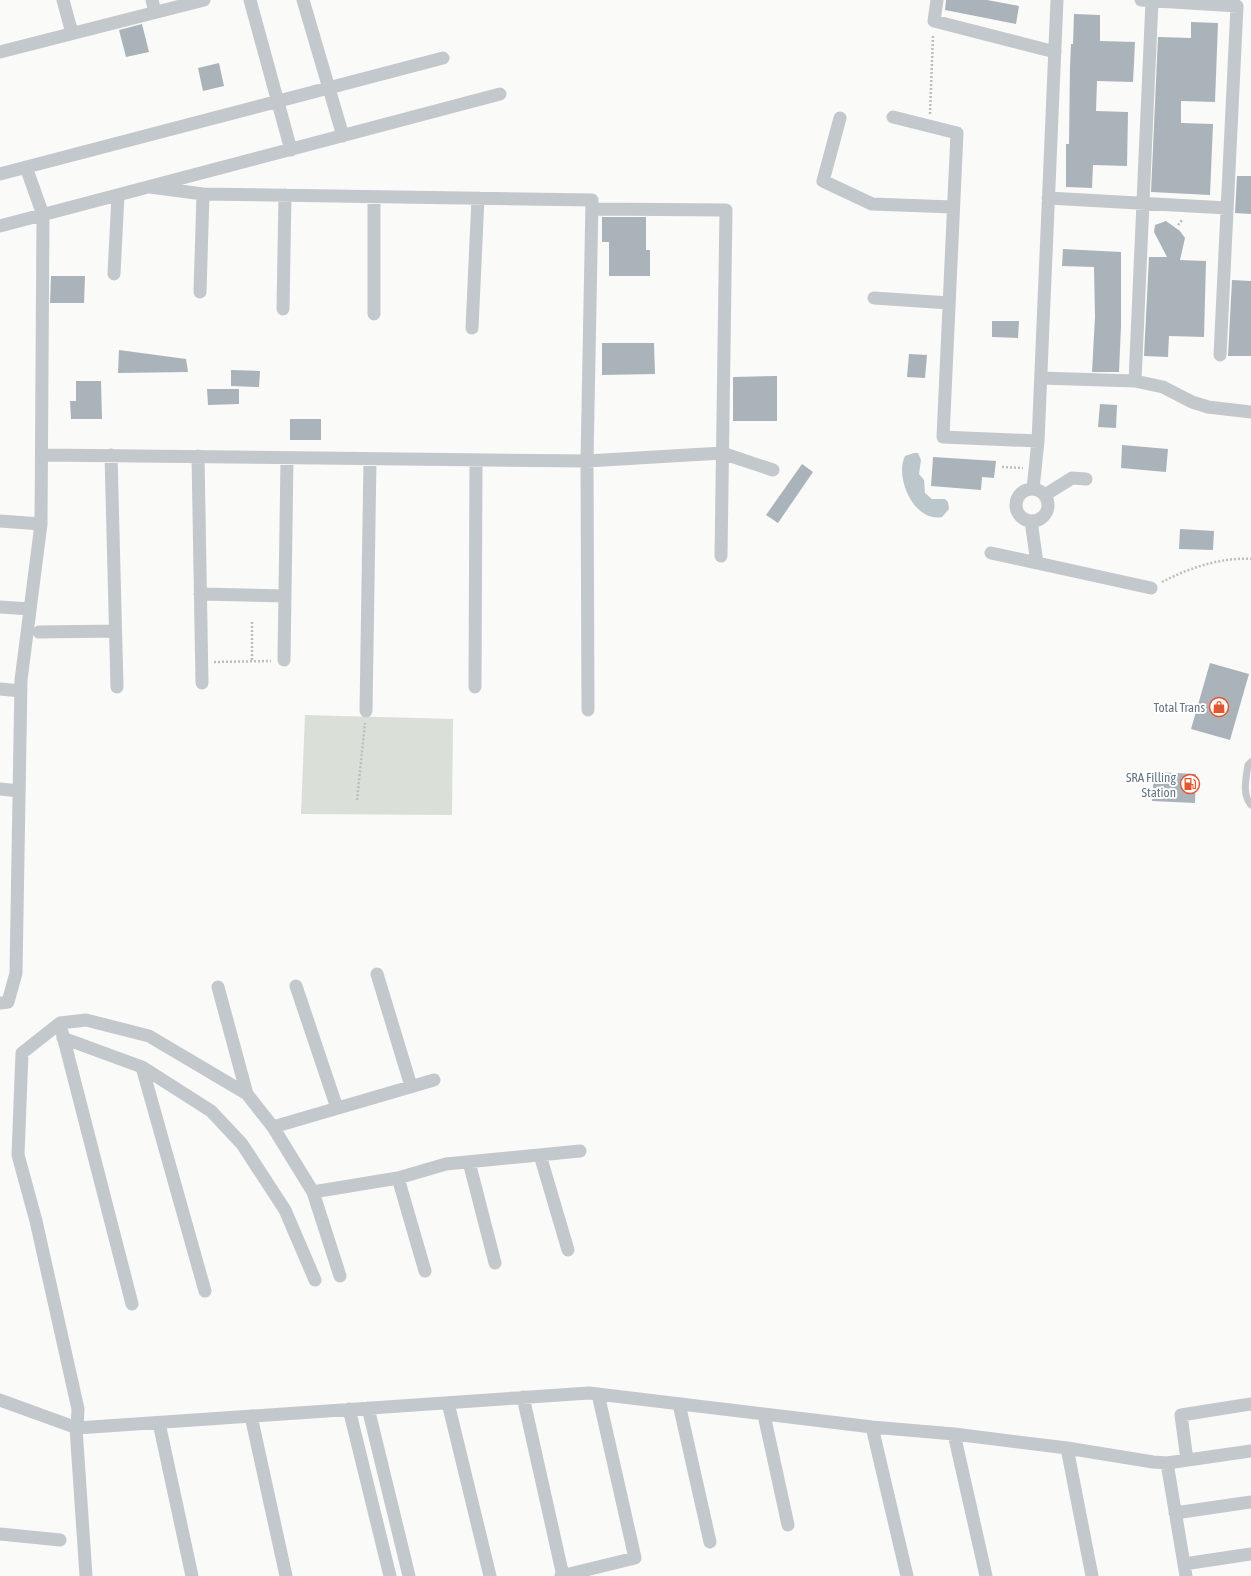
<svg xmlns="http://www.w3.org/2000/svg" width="1251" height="1576" font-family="'Asap Condensed',sans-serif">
  <rect width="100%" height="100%" fill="#fafaf8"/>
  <path fill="#dadfd7" d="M305,715L453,719L452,815L301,814Z"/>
  <path fill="#bbc7cb" d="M914,453H918L921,460L919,474L924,480L925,493L932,499H945L948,502L949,509L942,517C915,523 894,478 905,456Z"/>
  <path fill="#aab3b9" d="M946,0H987L1019,6L1016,24L945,10Z
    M1074,14L1100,15V41L1135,42L1133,82L1097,81L1096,111L1128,112L1127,166L1093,165L1092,188L1066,187V144H1069L1070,67L1071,44H1073Z
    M1191,22L1218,23L1215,102L1181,101V123L1213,124L1210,195L1151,192L1158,37L1191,38Z
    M142,24L149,52L126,57L119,30Z
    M219,63L224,86L203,91L198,68Z
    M1237,176H1251V214L1235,213Z
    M602,217H646V250H650V276H609V242H602Z
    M1166,221L1180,231L1185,238L1180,260L1206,261L1204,337L1169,336L1168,357L1144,356L1149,257H1167L1154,232L1155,225Z
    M1063,249L1121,252V326L1119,372H1092L1095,317L1094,267L1062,266Z
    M51,276H85L84,303H50Z
    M1232,280L1251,281V356H1228Z
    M992,321H1019L1018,338L992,337Z
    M602,343H654L655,374L602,375Z
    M119,350L186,359L188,372L118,373Z
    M909,354L927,355L925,378L907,377Z
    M231,370L260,371L259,387L231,386Z
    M777,376V421H733V377Z
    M76,381H101L102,419H71L70,401H76Z
    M207,389H239V404L208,405Z
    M1100,404L1117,405L1116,428L1098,427Z
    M290,419H321V440H290Z
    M1122,445L1168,449L1166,472L1121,468Z
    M933,457L996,461L994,478L982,477L981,490L931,486Z
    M802,464L813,472L778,523L766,515Z
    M1180,529L1214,531L1213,550L1179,549Z
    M1210,663L1249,674L1230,740L1191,729Z
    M1154,772L1196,774L1195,803L1152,801Z"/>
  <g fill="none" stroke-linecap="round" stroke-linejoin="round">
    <path stroke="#bbbfc2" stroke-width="2.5" stroke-dasharray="2 2" stroke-linecap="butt" d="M930,114L933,35
      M1178,225L1183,219
      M1002,467L1023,468
      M1162,582C1189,568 1221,557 1251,559
      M252,622V661
      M214,662L271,661
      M357,800L365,723"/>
    <path stroke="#c3c8cc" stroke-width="7" d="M1251,762L1248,765C1246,778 1242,795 1251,805"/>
    <path stroke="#c3c8cc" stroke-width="13" d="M63,0L72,33
      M152,0L155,12
      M250,0L291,150
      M303,0L343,136
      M937,0L934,21L1055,52
      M1141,0L1237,6L1220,355
      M0,52L204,0
      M893,117L957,133L943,437L1038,441
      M840,118L823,181L872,204L953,207
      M0,174L443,58
      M150,187L203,194L592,200L587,461L588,710
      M374,197V314
      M1048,198L1227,208
      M592,209L726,210L721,556
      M0,226L500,94
      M114,274L118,195
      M200,292L203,194
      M874,298L949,303
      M283,309L285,195
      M472,328L478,198
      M1041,378L1135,381L1163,387L1192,402L1208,407L1251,412
      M1135,381L1152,1
      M42,455L587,461L722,453L773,470
      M111,455L117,687
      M198,456L202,683
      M1016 505a16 16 0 1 1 32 0a16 16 0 1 1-32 0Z
      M1033,489L1038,441L1057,0
      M1045,495L1072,478L1086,479
      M0,521L41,524
      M1031,521L1037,563
      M991,553L1151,588
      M200,594L285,596
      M0,607L30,609
      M39,632L115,631
      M284,660L287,458
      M475,687L476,460
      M0,689L21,691
      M366,711L370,459
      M0,789L19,791
      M377,974L411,1086
      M296,986L337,1108
      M218,987L247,1094
      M0,1003L8,1002L16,973L21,680L41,524L43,215L26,167
      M62,1032L132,1304
      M63,1038L142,1067L211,1111L242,1144L285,1210L315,1280
      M142,1067L205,1291
      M273,1127L434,1080
      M540,1155L568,1250
      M469,1162L495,1263
      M398,1178L425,1271
      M313,1192L398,1178L446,1164L580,1151
      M523,1397L563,1576
      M0,1400L77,1428L589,1393L872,1427L954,1434L1067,1448L1153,1462L1167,1463L1251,1451
      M448,1403L490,1576
      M679,1404L710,1542
      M368,1408L409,1576
      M349,1409L390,1576
      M764,1415L788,1525
      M251,1416L286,1576
      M159,1423L192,1576
      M872,1427L907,1576
      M76,1428L86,1576
      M77,1428L78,1409L36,1221L18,1155L22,1053L60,1023L86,1020L149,1036L247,1094L273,1127L313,1192L340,1276
      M954,1434L986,1576
      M1067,1448L1092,1576
      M1187,1460L1181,1415L1251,1404
      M1167,1463L1186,1576
      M1175,1513L1251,1502
      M0,1534L60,1540
      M1184,1564L1251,1554
      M561,1576L635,1558L598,1394"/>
  </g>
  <defs>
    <g id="shop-ring" transform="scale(1)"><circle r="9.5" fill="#fff" stroke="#e4572e" stroke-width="1.5"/><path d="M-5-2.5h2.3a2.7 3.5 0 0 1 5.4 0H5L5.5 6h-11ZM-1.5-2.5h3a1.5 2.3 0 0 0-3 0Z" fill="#e4572e"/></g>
    <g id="fuel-ring" transform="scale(1)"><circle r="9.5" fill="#fff" stroke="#e4572e" stroke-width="1.5"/><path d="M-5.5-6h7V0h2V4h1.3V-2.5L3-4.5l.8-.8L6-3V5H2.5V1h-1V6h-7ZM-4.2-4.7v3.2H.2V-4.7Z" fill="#e4572e"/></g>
  </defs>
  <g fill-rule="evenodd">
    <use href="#shop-ring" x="1219" y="707"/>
    <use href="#fuel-ring" x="1190" y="784"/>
  </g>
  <g text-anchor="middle" stroke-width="4" stroke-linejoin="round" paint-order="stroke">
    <g font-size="13" fill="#657683" stroke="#fff" text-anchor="end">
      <text x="1205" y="712">Total Trans</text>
      <text x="1176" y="782">SRA Filling<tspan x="1176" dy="15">Station</tspan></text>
    </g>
  </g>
</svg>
